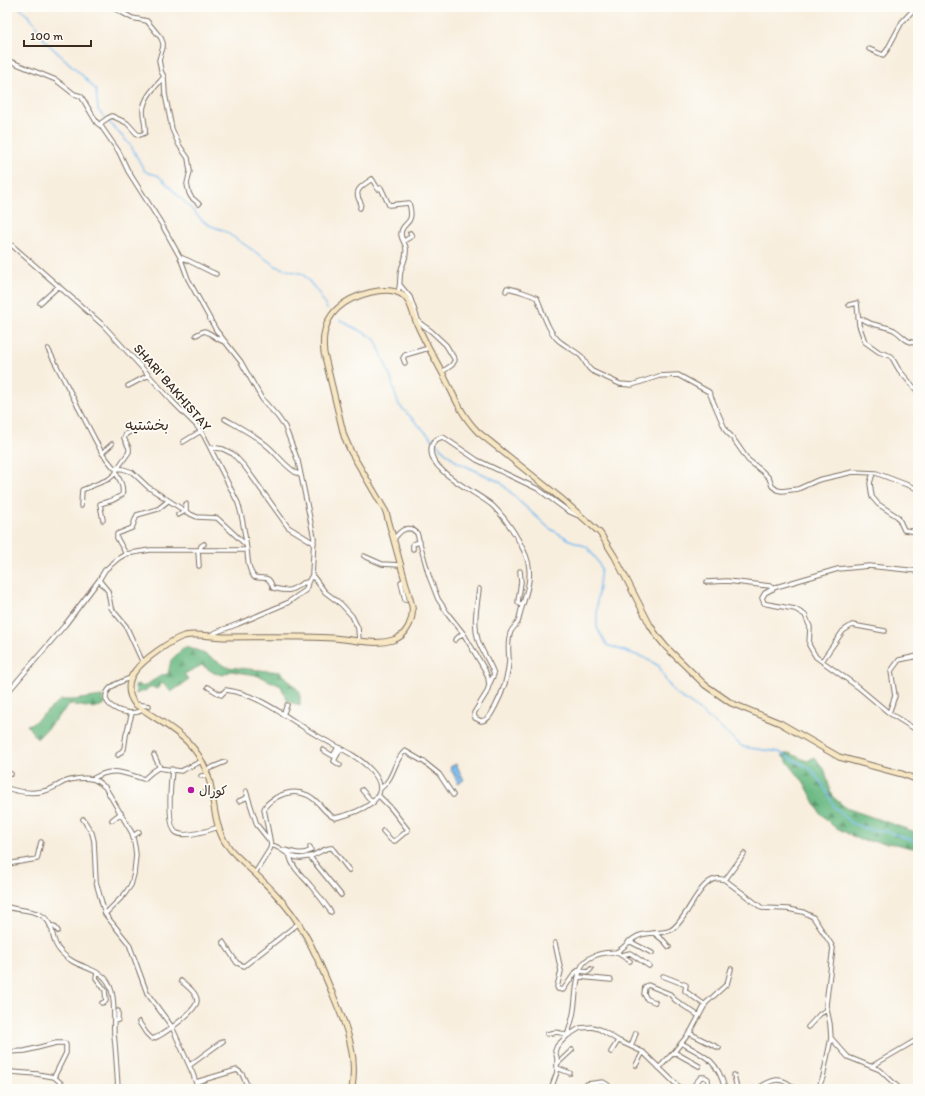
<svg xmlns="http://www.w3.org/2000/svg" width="925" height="1096" font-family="Itim,'Playpen Sans Arabic',sans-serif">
  <defs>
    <pattern id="forest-firs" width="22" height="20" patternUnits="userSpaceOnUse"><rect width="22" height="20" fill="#6cba84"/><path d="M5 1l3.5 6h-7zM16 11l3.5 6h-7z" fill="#5a976b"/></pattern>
    <pattern id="water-waves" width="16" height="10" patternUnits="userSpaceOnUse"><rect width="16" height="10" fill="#7bbcf0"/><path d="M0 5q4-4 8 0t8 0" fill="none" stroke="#6699c2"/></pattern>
  </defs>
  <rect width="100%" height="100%" fill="#fdfcf7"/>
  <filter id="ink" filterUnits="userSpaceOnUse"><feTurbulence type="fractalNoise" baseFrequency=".025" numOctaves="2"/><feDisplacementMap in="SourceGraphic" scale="8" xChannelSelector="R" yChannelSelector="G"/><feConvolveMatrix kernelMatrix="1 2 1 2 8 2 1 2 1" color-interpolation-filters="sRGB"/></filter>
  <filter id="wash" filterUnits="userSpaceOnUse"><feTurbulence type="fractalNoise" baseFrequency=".012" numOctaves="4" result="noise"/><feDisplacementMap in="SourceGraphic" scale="16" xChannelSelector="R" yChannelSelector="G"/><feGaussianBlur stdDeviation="0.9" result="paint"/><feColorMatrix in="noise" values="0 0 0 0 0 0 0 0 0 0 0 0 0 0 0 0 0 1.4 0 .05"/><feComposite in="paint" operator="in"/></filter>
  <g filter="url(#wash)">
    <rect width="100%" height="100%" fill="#f8eede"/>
    <path fill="url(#forest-firs)" stroke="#547251" d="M185,647L199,651L227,667L281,672L300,692V705L288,702L281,686L256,675L231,671L223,675L214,673L202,665L184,674L189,680L171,692L162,683L157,689L152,687C147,691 142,691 136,694L135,686L138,684L143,687L162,675L168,674L171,660Z
      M102,696L105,705L92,708L70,704L37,739L27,725L33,723L61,700H73Z
      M789,753L807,761L815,757L825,771L832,796L846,808L918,833V849L895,844L860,840L833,826L820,813L805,784L782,755Z"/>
    <path fill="url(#water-waves)" stroke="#5b7387" d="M456,764L464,780L458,783L450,767Z"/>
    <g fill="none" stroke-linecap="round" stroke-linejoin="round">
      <path stroke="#7bbcf0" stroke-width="1.5" d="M19,7L35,23L39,33L48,44L83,76L96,90L98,110L131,146L144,170L148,173L157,175L162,179L203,221L211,226L223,230L276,266L287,270L303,274L318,292L327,309
        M340,320L372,337L376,341L391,378L395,394L399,405L444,451L457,462L500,482L519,501L549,528L570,540L587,547L596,559L601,568L597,602V628L607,645L645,658L659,666L666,681L676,694L694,706L743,747L779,752L811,769L824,787L835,808L851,823L871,830L885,831L918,842"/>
    </g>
  </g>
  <g filter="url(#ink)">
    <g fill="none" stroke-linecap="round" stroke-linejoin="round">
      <g stroke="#7d6f61" stroke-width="5.5">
        <path id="minor" d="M112,7L132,18L147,21L161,38L163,43V47L159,60L161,71L164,77L165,94L172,129L179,145L188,158L190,171L187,184L189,193L191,197L199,204
          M869,49L883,55L887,50L902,22L916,7
          M7,60L56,80L74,94L81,96L97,123L101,126
          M164,77C155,87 144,97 143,111C143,118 146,125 145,133L140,135L137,134L127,123L112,116L108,118L101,123V126L119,152L128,171L161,223L180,257L188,279L216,330L241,362L262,399L278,417L285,427L298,461L314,538L312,575L308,582
          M360,208L361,203C352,190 362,186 372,179L378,189L381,188L389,205L409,203C416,227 401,221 401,234C401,239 406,244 406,249C407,257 403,263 401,270C399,278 401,284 398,292
          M7,241L104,326L172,401L196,425L204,436L238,503C243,518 245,535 247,550C248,560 248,569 254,577C266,580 268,574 273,588C278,589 284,591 290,590C297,588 301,582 308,582L306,590L287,603L238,624L214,633L209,636
          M404,241L412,236L410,233
          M180,257C193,262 204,269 216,274
          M400,285L410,297L418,320L421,324L431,331L446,345L455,360L452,365L442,372
          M506,291L507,288C514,289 532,295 537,298C543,312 547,329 558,340C565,346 574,350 581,356C586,361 586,367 592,371L620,384L632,385L659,376L678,375L709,392L726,431L732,437L748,460L762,471L769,478L772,486L777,490L782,491L798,489L818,480L853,472L876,473L918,489
          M40,303L59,286
          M849,305L857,303L859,325L865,342L879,352L891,356L899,370L918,392
          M858,318C863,319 865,321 870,323C877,326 886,326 894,330C904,336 905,343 918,343
          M196,335L204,331C212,333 216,340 225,342
          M48,349L102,453L114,468L123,469L132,472L148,487L188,513L197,517L217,518L245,544
          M405,363L403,358L405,355L429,348
          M128,386L149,375
          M225,419C239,427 253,434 265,444C278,454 285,468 300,475
          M183,442L201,431
          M210,447L223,449L233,454L245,467L288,527L314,543
          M102,453L112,444
          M873,473L870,483L872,497L878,504L898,517L904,530L918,532
          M186,504V512
          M81,506L82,490L109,479L116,473L117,469L129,452V448L124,438L126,434L134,430
          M178,515L185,511
          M103,520L100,504L113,500L122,495C124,487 120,480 116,473
          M394,539C399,533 403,527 412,529L417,533L429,576L438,599L448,614L463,633L485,670L488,678L489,685L487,692L474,713L475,718L481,721C489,720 491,714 495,707C503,692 508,679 509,661C509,653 507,643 510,634C511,629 516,626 518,622C520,617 520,612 522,607C528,588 534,571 524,551C517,536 505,518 493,506C479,493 423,470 432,445C434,440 438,438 443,437L477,460L538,489L568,511L579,516
          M413,549V544L420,542
          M198,550L199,566
          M200,550L201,546L204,544
          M126,554L117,538V534L132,528L137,515L158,509L168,501
          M364,556L382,564L400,565
          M520,571L521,582L518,602L522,606
          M918,571L869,566L838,569L776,587L765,593L762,598L764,603L767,604L795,609L805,615L810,627L809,645L816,657L858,687L889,713L918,731
          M312,575L325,592L341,604L352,616L358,628L359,641
          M99,580L108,591L111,608L126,626L143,663
          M707,582L727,581L770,586L773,589
          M479,589C477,606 473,623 478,640C482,652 490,662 494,674L489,685
          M405,600L401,582L405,580
          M455,640L463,633
          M822,661L843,631L852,625L885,631
          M130,678C125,680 120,682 116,684C88,700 125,720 143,710
          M208,687L221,695L226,690C259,694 287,718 316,735C334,746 357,754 372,771C397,799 357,813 335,818C328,815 324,810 319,804C307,791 293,789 277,797C272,800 266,803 264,809L271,845L270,849L255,873
          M7,693L65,625L99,580L105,570L119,558L126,554L150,550H247
          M135,704L149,706
          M889,713L895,696L891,671L899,660L918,656
          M283,715L287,705
          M323,750L333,756L338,747
          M118,755L124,749L126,735L132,713
          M154,755L160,768
          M340,765L334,761L341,748
          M172,769C171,780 166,828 177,833C186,838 210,830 219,827
          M206,770L225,762
          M7,775L11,774
          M201,776L208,775
          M92,779C113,766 123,773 144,779L152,772L158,768L181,771L202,761
          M7,788C19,792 32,794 44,791C51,790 58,785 64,782C71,779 84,777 92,779C97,780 101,784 105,787L132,833L135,847L136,855L134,874L131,885L124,895L105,914
          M380,789C395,778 393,761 405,751L424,762L439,774L453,795
          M362,790L373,803
          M246,791L257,825L269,840
          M204,793L211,792
          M378,795L390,807L408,830L395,841L391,840L383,831
          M239,801L248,797
          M83,819L92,833L94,841L96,882L105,914L129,944L147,993L172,1027L193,1074L198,1089
          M112,820L121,813
          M133,836L139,832
          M271,845C283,847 286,857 299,858C303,858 307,857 311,856C318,854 325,847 332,848L349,870
          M283,850C293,851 301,857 311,850L310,847
          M290,857C293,869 302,875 310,885C317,893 324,902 331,912
          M310,857L341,895
          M7,864L37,859L41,842
          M725,880L744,854
          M7,907C25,912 46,908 52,930C53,938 55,946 61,952C74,967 94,967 105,978C117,991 113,1018 114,1034C116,1053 117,1071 118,1089
          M50,926H54L58,931
          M654,933L664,941L669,947
          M629,941L652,953
          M223,942L237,963L244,966L299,923
          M555,943L561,971L557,987L558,989L563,990L575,973L580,969
          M616,952L630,961
          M622,955L630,953L649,966
          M580,971L588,972L591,969
          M97,973L96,978L105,990L106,1001L102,1003
          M663,976L686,985L685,991L705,1005
          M579,977L611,980
          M655,1002L647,999L644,994L645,987L648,985L670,994L675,1000L699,1016
          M114,1021L118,1020V1011
          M139,1022L146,1033L152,1039C162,1036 198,1010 197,1000C196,992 187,986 181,981
          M808,1027L820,1014L827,1010
          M689,1033L719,1048
          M547,1034C555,1032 560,1031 567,1036
          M567,1036C570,1027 573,1018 574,1009C576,997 576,974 583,964C587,958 597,954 604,953C608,952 613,953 616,952C625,948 630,938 641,935C650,932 663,934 671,930C689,920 700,870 725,880L762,908L788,909L803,912L813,917L831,944L833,948L826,1005L830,1024L831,1038L823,1077L818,1089
          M831,1038L848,1057L880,1070L900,1089
          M681,1043C706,1056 718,1061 725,1089
          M631,1046L636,1033
          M7,1052L25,1051L56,1043H65L66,1045V1053L54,1077
          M611,1052L618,1041
          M674,1052L699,1066
          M557,1064L572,1050
          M190,1065L223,1041
          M636,1065L643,1052
          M7,1066L11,1072L37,1074L54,1077L68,1089
          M872,1066L918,1039
          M557,1068L570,1073
          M659,1068L674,1052L691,1031L706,1003L727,984L731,969
          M734,1075L737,1089
          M196,1082L237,1070L242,1074L249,1089
          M587,1084L603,1082L608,1085L609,1089
          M551,1089L557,1072V1058L555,1051L557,1046L567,1036L580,1028L592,1027L599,1029L619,1041L643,1052L681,1089
          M696,1089L695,1084L701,1077H705L708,1079V1086
          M757,1089C772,1079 781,1075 795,1089
          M829,1089L830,1088"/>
      </g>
      <g stroke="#7d6f61" stroke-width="7">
        <path id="secondary" d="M352,1089C354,1075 354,1060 351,1047C348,1029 340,1012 333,995C320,964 307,931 285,905C274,891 260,878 247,866C241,859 233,854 228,846C215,831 214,802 210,783C199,738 168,728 135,704C127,694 127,681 135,671C143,660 171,640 184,636C197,633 213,637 226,637C262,637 297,636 333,638C352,639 374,646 393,640C407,636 414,619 412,606L386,512L351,452L344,436L324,353C322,337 325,320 338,308C351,296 389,282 405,297C412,304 413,315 417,324C425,343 436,360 445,378C455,398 462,416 478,432L563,500L600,533L615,557L650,625L657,636L666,647L705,685L731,703L780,723L839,757L902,774L918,780"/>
      </g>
      <use href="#minor" stroke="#fff" stroke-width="3.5"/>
      <use href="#secondary" stroke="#f8e7c3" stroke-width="5"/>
    </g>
  </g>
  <circle fill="#b5179e" stroke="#fdfcf7" stroke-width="1.5" cx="191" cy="790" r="4"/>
  <g text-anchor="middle" stroke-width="3.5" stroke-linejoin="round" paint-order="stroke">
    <g font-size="13" fill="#3b2a1e" stroke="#fdfcf7">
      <text transform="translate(173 387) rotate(49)" y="5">SHARI' BAKHISTAY</text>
    </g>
    <g font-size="13" fill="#3b2a1e" stroke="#fdfcf7" text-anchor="start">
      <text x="199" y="795">كورال</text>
    </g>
    <g font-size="15" fill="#3b2a1e" stroke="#fdfcf7">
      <text x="147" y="430">بخشتيه</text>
    </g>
  </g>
  <rect width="925" height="1096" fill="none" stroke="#fdfcf7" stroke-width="24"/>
  <path d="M24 40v6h67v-6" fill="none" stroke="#3b2a1e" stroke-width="2"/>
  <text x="30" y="40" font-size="12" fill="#3b2a1e" stroke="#fdfcf7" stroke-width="3" paint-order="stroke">100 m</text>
</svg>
